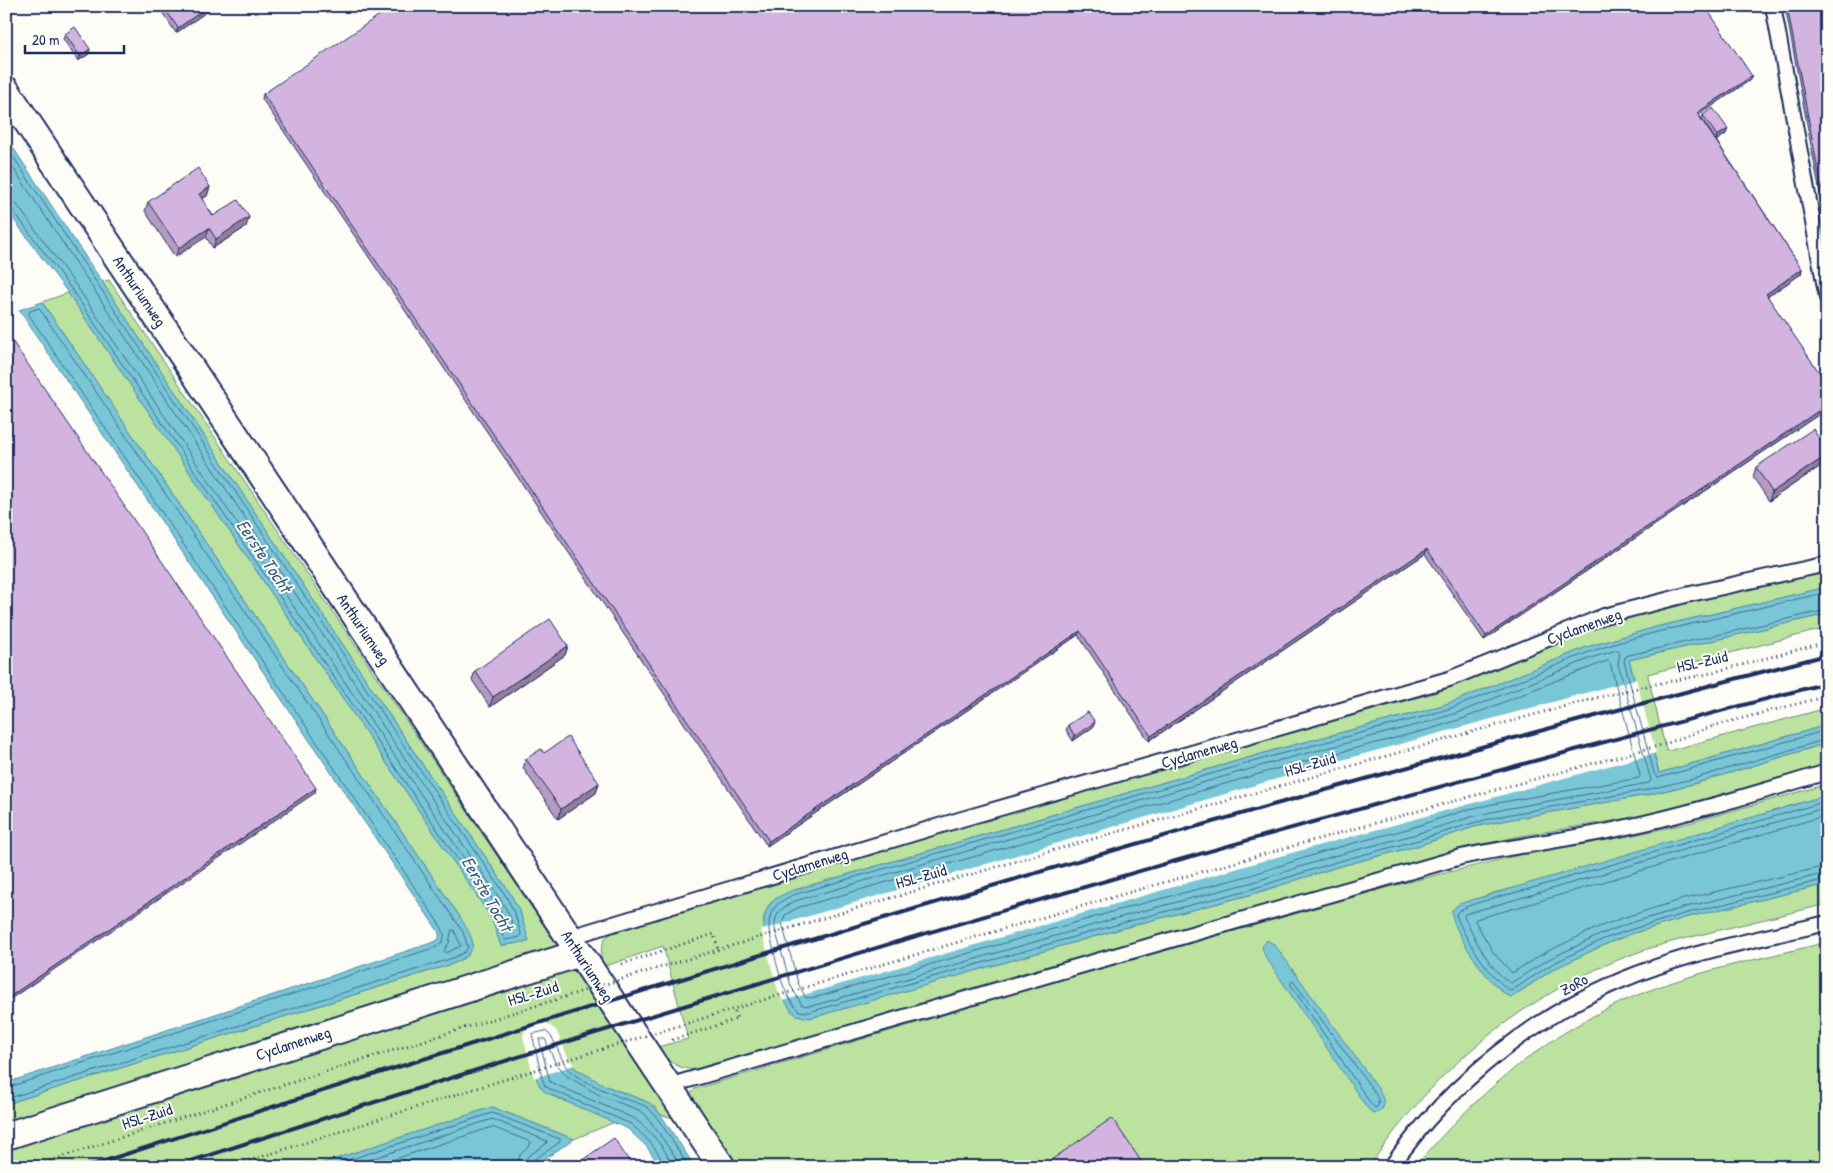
<svg xmlns="http://www.w3.org/2000/svg" width="1833" height="1173" font-family="'Patrick Hand',sans-serif">
  <rect width="100%" height="100%" fill="#fdfcf7"/>
  <filter id="ink" filterUnits="userSpaceOnUse"><feTurbulence type="fractalNoise" baseFrequency=".02" numOctaves="2"/><feDisplacementMap in="SourceGraphic" scale="10" xChannelSelector="R" yChannelSelector="G"/><feConvolveMatrix kernelMatrix="1 2 1 2 8 2 1 2 1" color-interpolation-filters="sRGB"/></filter>
  <g filter="url(#ink)">
    <path fill="#bbe39f" stroke="#6b897e" d="M109,280L674,1118L661,1115L655,1107L643,1100L606,1086L577,1070L565,1056L552,1096L615,1122L574,1139L492,1107L311,1167H6V1104L455,963L469,955L460,917L42,302L68,293L491,917L501,946L528,941L520,912L510,893L408,743L102,282Z
      M1827,571V587L1656,627L1625,636L1587,647L1458,700L1424,711L1278,749L791,891L773,900L768,906L763,920L780,990L786,1002L792,1012L810,1018L1138,924L1253,894L1337,867L1417,846L1474,827L1507,820L1647,795L1697,783L1827,743V764L1648,815L1515,837L1427,859L995,981L699,1069C680,1071 668,1062 657,1047L688,1039L663,946L609,965H604C599,957 601,947 605,938L614,932L637,924L903,843L1437,692L1490,672L1597,625L1624,616Z
      M1827,614V628L1648,674V676L1666,750L1668,751L1827,708V725L1659,773L1629,660Z
      M1827,784V795L1528,885L1493,893L1456,906L1477,963L1495,985L1506,995H1515L1554,969L1606,944L1631,934L1688,917L1827,884V904C1791,913 1756,921 1720,930C1692,937 1663,943 1636,953C1524,994 1435,1068 1369,1167H737L691,1096V1093L695,1089L1064,979L1404,883L1515,856L1629,836L1689,823Z
      M1827,942V1167H1415C1486,1082 1569,1015 1676,981C1725,965 1777,955 1827,942Z"/>
    <path fill="#79c6d7" stroke="#538aa7" d="M6,137L408,743L510,893L520,912L529,941L501,946L491,917L68,293L6,209Z
      M42,302L460,917C473,939 482,949 455,963L6,1104V1083L434,942L439,939V933L436,928L19,310Z
      M1827,587V614L1629,660L1659,773L1827,725V743L1697,783L1647,795L1507,820L1474,827L1417,846L1337,867L1253,894L1138,924L822,1015L809,1018L796,1015C776,998 771,955 764,931C763,907 770,900 791,891L1278,749L1424,711L1458,700L1587,647L1625,636L1656,627Z
      M1827,795V884L1688,917L1631,934L1606,944L1554,969L1511,997C1494,992 1449,928 1452,910L1459,904Z
      M1267,940L1275,945L1377,1087C1383,1097 1390,1109 1374,1114L1367,1108L1265,956L1262,947Z
      M526,1036L565,1056L573,1067L606,1086L650,1103L661,1115L695,1167H661L646,1146L628,1129L545,1092C533,1082 530,1051 526,1036Z
      M492,1107L574,1139L533,1167H311Z"/>
    <path fill="#fdfcf7" d="M1636,679L1656,753L1266,860L783,1001L778,991L761,930L1331,763Z
      M546,1023L556,1030L567,1055L574,1065L534,1078L523,1037L524,1032L529,1026Z"/>
    <g fill="none" stroke-linecap="round" stroke-linejoin="round">
      <path stroke="#416b8e" stroke-width="1" d="M6,146L404,746L506,896L515,914L521,934L520,937L506,940L504,939L495,915L72,290L12,209L6,207
        M6,157L399,750L500,899C506,908 514,921 512,932L508,931L500,911L77,287L17,205L12,201L6,200
        M1827,592L1657,632L1627,640L1589,652L1460,705L1426,716L1280,754L793,895C776,903 768,910 769,930C775,953 780,994 799,1011L809,1012L1137,919L1252,889L1336,862L1415,841L1473,823L1506,815L1646,790L1696,778L1827,739
        M1827,610L1629,655L1625,657L1624,661L1654,773L1658,778L1827,730
        M1618,650L1620,652L1618,664L1651,780L1649,783L1505,809L1471,817L1413,835L1334,856L1250,883L1135,913L819,1004L808,1006L802,1005L791,986L775,929C774,913 781,908 795,901L1281,760L1428,722L1463,711L1591,658Z
        M1608,661L1610,663L1640,775L1639,778L1503,802L1469,809L1411,828L1332,849L1248,876L1133,906L817,997L806,998L798,983L782,923L785,915L797,908L1283,767L1430,729L1465,718L1550,683Z
        M1827,801L1529,889C1516,893 1461,904 1456,914C1462,935 1492,980 1511,991L1552,964L1604,939L1629,930L1687,913L1827,879
        M1827,807L1531,895L1465,914L1464,917C1473,936 1492,973 1511,983L1549,959L1602,934L1627,924L1686,907L1827,873
        M1827,815L1533,903L1476,919L1475,921L1493,952L1512,973L1546,952L1599,927L1625,917L1684,899L1827,866
        M452,930H454L461,946L446,953L444,950L449,943Z
        M1293,981L1373,1090C1376,1096 1381,1101 1377,1107L1375,1108L1371,1104L1291,985V983Z
        M6,1088L436,947C446,942 446,934 440,925L29,315L30,311L39,308L455,920L463,932L468,947L465,952L453,958L6,1099
        M327,1167L492,1113L560,1139V1142L532,1161L531,1167
        M347,1167L492,1119L547,1141L546,1144L527,1157L524,1167
        M371,1167L492,1127L531,1142L530,1145L520,1155L517,1167
        M664,1167C662,1153 642,1133 631,1124L554,1091L545,1086L542,1078L532,1034L545,1031C557,1037 559,1062 571,1072C583,1082 608,1092 622,1098C630,1101 640,1103 647,1107C658,1115 680,1154 689,1167
        M671,1167C670,1151 647,1128 635,1119L550,1082L539,1039H545L555,1062L567,1076L601,1096L639,1110L646,1115L682,1167"/>
      <g stroke="#1b2f5e" stroke-width="18">
        <path id="lane" d="M1773,6L1827,298
          M570,937L962,819L1449,679L1604,616L1686,595L1827,564
          M668,1086L1062,971L1461,857C1513,846 1566,840 1618,829C1689,814 1758,793 1827,772
          M1391,1167C1451,1081 1539,1011 1637,974C1698,950 1764,938 1827,923"/>
      </g>
      <g stroke="#1b2f5e" stroke-width="30">
        <path id="street" d="M6,90L722,1167
          M6,1136L580,953"/>
      </g>
      <path stroke="#1b2f5e" stroke-width="3" stroke-dasharray="1 4" stroke-linecap="butt" d="M1699,676L1827,642
        M1713,726L1827,696
        M622,964L714,934L718,950
        M672,1040L737,1019L734,1009"/>
      <use href="#lane" stroke="#fdfcf7" stroke-width="14"/>
      <use href="#street" stroke="#fdfcf7" stroke-width="26"/>
      <path stroke="#1b2f5e" stroke-width="4" d="M86,1167C661,980 1241,806 1827,655
        M173,1167C719,989 1271,828 1827,683"/>
      <path stroke="#1b2f5e" stroke-width="3" stroke-dasharray="1 4" stroke-linecap="butt" d="M31,1167C405,1044 781,928 1159,820C1266,790 1372,760 1479,730C1552,710 1625,688 1699,676
        M230,1167C704,1013 1183,873 1665,744L1713,726"/>
    </g>
    <path fill="#b59bc2" stroke="#1b2f5e" d="M158,6H215L176,33Z
      M1785,6H1827V231Z
      M65,34L89,54L78,61L63,39Z
      M1750,80L1699,115L1802,269L1801,274L1767,297L1827,384V409L1484,640L1425,554L1149,741L1078,635L767,846L262,99L263,94Z
      M1703,115L1726,134L1716,141L1702,120Z
      M210,187L207,196L202,199L213,216L246,227L213,248L206,237L175,257L145,211L148,202Z
      M1827,451V459L1825,463L1769,501L1753,477L1756,467Z
      M568,646L565,655L490,707L472,680L475,671Z
      M1068,725L1093,727L1073,741L1066,730Z
      M526,759L599,783L596,793L558,819L523,768Z"/>
    <path fill="#947e9e" stroke="#1b2f5e" d="M209,6H215L176,33L178,28Z
      M90,49L89,54L78,61L80,56Z
      M1752,76L1750,80L1695,118L1697,113Z
      M1728,129L1726,134L1716,141L1717,136Z
      M210,187L207,196L195,203L199,194Z
      M249,217L246,227L213,248L216,239Z
      M209,228L206,237L175,257L179,248Z
      M1802,269L1801,274L1764,299L1766,294Z
      M1827,405V409L1484,640L1486,636Z
      M1827,455V459L1825,463L1769,501L1772,492Z
      M1427,549L1425,554L1149,741L1151,736Z
      M1080,631L1078,635L767,846L769,841Z
      M568,646L565,655L490,707L493,697Z
      M1095,722L1093,727L1073,741L1075,736Z
      M599,783L596,793L558,819L561,809Z
      M316,788L315,793L6,1002V999Z"/>
    <path fill="#d3b4e1" stroke="#1b2f5e" d="M163,6H209L178,28Z
      M393,6H1705L1752,76L1697,113L1802,269L1766,294L1827,384V405L1486,636L1427,549L1151,736L1080,631L769,841L263,94Z
      M1787,6H1827V217Z
      M75,27L90,49L80,56L65,34Z
      M1713,108L1728,129L1717,136L1703,115Z
      M198,168L210,187L199,194L213,216L238,200L249,217L216,239L209,228L179,248L148,202Z
      M6,332L316,788L6,999Z
      M1813,429L1827,451V455L1772,492L1756,467Z
      M550,619L568,646L493,697L475,671Z
      M1088,712L1095,722L1075,736L1068,725Z
      M568,737L599,783L561,809L526,759L541,749L544,753Z
      M1112,1118L1145,1167H1041Z
      M614,1138L633,1167H572Z"/>
  </g>
  <g text-anchor="middle" stroke-width="4" stroke-linejoin="round" paint-order="stroke">
    <g font-size="16" fill="#1b2f5e" stroke="#fdfcf7">
      <text transform="translate(140 291) rotate(56)" y="6">Anthuriumweg</text>
      <text transform="translate(1584 626) rotate(-20)" y="6">Cyclamenweg</text>
      <text transform="translate(364 629) rotate(56)" y="6">Anthuriumweg</text>
      <text transform="translate(1702 661) rotate(-13)" y="6">HSL-Zuid</text>
      <text transform="translate(1199 752) rotate(-16)" y="6">Cyclamenweg</text>
      <text transform="translate(1310 764) rotate(-16)" y="6">HSL-Zuid</text>
      <text transform="translate(810 864) rotate(-17)" y="6">Cyclamenweg</text>
      <text transform="translate(921 876) rotate(-16)" y="6">HSL-Zuid</text>
      <text transform="translate(588 966) rotate(57)" y="6">Anthuriumweg</text>
      <text transform="translate(1574 984) rotate(-28)" y="6">ZoRo</text>
      <text transform="translate(533 993) rotate(-17)" y="6">HSL-Zuid</text>
      <text transform="translate(293 1043) rotate(-18)" y="6">Cyclamenweg</text>
      <text transform="translate(147 1116) rotate(-18)" y="6">HSL-Zuid</text>
    </g>
    <g font-size="18" font-style="italic" fill="#375c82" stroke="#fdfcf7">
      <text transform="translate(264 556) rotate(56)" y="6">Eerste Tocht</text>
      <text transform="translate(487 894) rotate(60)" y="6">Eerste Tocht</text>
    </g>
  </g>
  <rect width="1833" height="1173" fill="none" stroke="#fdfcf7" stroke-width="25"/>
  <rect x="12" y="12" width="1808" height="1148" fill="none" stroke="#1b2f5e" stroke-width="2" filter="url(#ink)"/>
  <path d="M25 45v8h99v-8" fill="none" stroke="#1b2f5e" stroke-width="2.5"/>
  <text x="32" y="45" font-size="15" fill="#1b2f5e" stroke="#fdfcf7" stroke-width="4" paint-order="stroke">20 m</text>
</svg>
